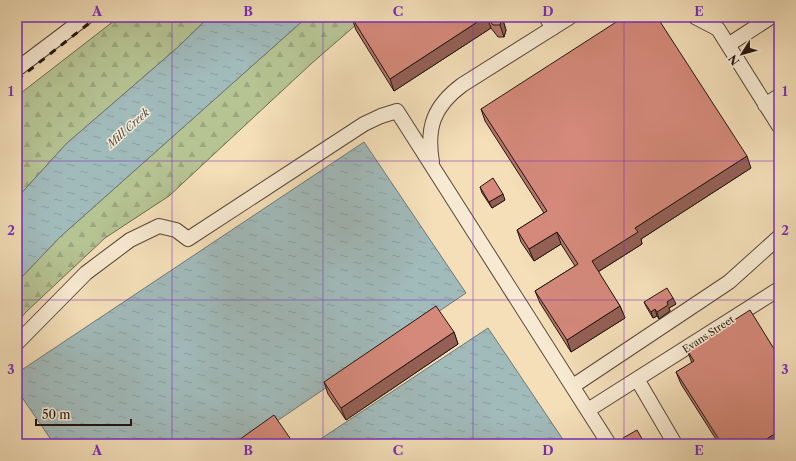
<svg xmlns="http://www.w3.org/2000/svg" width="796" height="461" font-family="'Libre Caslon Text',serif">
  <defs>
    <pattern id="forest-firs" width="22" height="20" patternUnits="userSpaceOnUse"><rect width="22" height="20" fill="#b6c393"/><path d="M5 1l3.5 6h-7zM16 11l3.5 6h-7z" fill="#9ca77e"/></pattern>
    <pattern id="water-ripples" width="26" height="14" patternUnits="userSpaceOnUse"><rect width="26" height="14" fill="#a1baba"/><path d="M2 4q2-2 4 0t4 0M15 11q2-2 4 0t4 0" fill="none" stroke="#8a9f9f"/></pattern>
  </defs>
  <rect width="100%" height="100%" fill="#f4dfb9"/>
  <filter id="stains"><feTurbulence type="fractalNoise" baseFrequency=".005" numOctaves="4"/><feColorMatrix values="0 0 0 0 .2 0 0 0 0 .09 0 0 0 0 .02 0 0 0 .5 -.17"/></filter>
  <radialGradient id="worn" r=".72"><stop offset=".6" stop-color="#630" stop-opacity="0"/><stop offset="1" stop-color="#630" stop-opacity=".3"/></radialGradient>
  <path fill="url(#forest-firs)" stroke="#6c6c52" d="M119,17H209L177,48L66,144L17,198V96Z
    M307,17H365L312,63L169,196L105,238L26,312L17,323V282L60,237Z"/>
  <path fill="url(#water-ripples)" stroke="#6f7876" d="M209,17H307L60,237L17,282V198L66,144L177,48Z
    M364,142L466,293L243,444H54L17,390V373Z
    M488,328L566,444H313Z"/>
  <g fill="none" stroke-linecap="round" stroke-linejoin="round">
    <g stroke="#57483b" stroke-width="16">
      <path id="minor" d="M546,17L553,28
        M695,17L718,29L779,126
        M728,45L771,17
        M17,69L86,17
        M765,105L779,96
        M432,162C426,127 434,106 462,85L570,17
        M17,343L86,273L130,240L159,226L176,230L188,239L364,124L381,116L397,111L609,444
        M637,379L675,444
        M573,386L729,282L779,237
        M588,410L779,289"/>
    </g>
    <use href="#minor" stroke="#f8ead2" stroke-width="14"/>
    <path stroke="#231611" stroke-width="3" stroke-dasharray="7 7" stroke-linecap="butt" d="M17,80L97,17"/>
  </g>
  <path fill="#b67669" stroke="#231611" d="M353,17H508L503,20L506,30L504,37H498L491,28L394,91L356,30L352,18Z
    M481,109L751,168L641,239L642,244L598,272L620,306L625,318L571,352L540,303L535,291L575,266L561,244L534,261L521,242L517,230L544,213L485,121Z
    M480,187L505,200L492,208L482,193Z
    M644,302L676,304L669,308L670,311L659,319L657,316L653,318L647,308Z
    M454,332L458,344L346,420L328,394L324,382Z
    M687,350L779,444H719L681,384L676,372L692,363Z"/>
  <path fill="#946055" stroke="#231611" d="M485,17H487L491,28L394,91L390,79Z
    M502,18L506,30L504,37L500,25Z
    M747,156L751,168L641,239L642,244L596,273L592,261L635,228Z
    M503,194L505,200L492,208L489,202Z
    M557,232L561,244L534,261L529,249Z
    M673,298L676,304L669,308L670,311L659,319L657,312L667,302Z
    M620,306L625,318L571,352L567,340Z
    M655,309L657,316L653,318L651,312Z
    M454,332L458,344L346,420L341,408Z
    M779,431V444H759Z"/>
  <path fill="#d4897a" stroke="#231611" d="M353,17H485L390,79L352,18Z
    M487,17H502L500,25H493Z
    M624,17H657L747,156L635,228L638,232L592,261L620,306L567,340L535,291L578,264L557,232L529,249L517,230L547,211L481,109Z
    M493,178L503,194L489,202L480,187Z
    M667,288L673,298L667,302L668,305L657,312L655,309L651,312L644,302Z
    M436,306L454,332L341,408L324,382Z
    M750,310L779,357V431L759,444H722L676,372L694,361L687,350Z
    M274,415L294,444H237L236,442Z
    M637,430L645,444H627L623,438Z"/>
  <path fill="none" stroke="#7b2cbf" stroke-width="1" stroke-opacity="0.55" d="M172,17V444M323,17V444M473,17V444M624,17V444M17,161H779M17,300H779"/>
  <g text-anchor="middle" stroke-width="3" stroke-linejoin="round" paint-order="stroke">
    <g font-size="10" fill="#231611" stroke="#f8ead2">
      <text transform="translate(708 334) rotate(-33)" y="4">Evans Street</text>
    </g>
    <g font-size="11" font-style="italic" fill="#4f4f4c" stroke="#f8ead2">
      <text transform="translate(128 128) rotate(-42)" y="4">Mill Creek</text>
    </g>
  </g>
  <rect width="796" height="461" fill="none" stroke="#f4dfb9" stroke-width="44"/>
  <g transform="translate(742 54) rotate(233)" stroke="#f8ead2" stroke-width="3" paint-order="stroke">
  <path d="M0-3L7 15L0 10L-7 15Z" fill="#231611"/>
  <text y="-6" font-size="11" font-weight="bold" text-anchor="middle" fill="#231611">N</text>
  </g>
  <path d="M36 419v6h95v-6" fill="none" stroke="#231611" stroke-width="2"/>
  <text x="42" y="419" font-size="12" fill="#231611" stroke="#f8ead2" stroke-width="3" paint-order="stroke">50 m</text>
  <rect x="22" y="22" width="752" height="417" fill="none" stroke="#7b2cbf" stroke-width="1.5"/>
  <g font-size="13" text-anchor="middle" font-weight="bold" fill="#7b2cbf">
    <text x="97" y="16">A</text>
    <text x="248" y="16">B</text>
    <text x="398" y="16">C</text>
    <text x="548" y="16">D</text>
    <text x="699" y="16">E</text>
    <text x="11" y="96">1</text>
    <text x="785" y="96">1</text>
    <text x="11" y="235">2</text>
    <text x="785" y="235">2</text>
    <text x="11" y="374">3</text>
    <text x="785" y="374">3</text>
    <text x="97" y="455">A</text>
    <text x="248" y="455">B</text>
    <text x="398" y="455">C</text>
    <text x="548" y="455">D</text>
    <text x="699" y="455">E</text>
  </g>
  <rect width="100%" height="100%" filter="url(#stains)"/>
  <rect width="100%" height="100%" fill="url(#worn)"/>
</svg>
